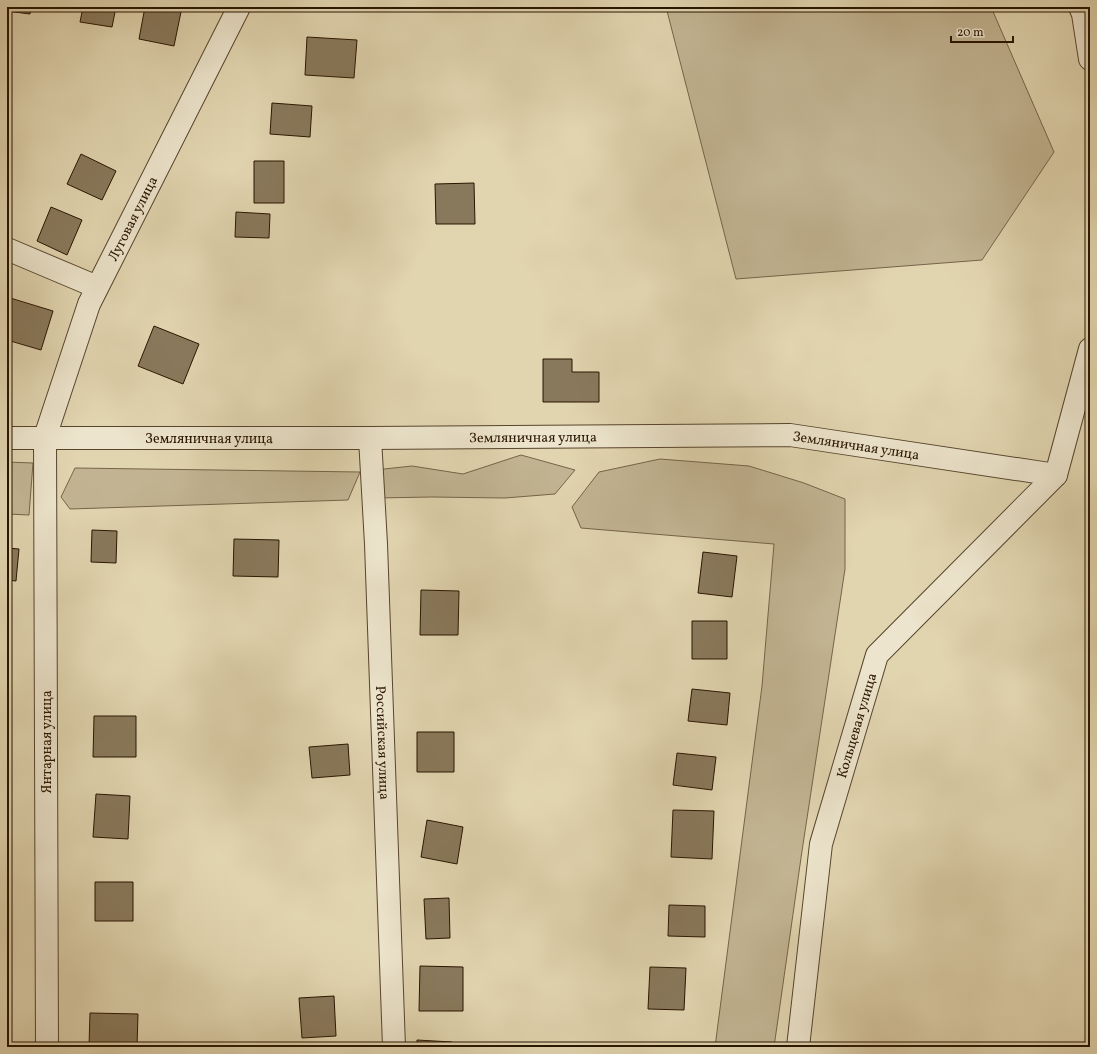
<svg xmlns="http://www.w3.org/2000/svg" width="1097" height="1054" font-family="Vollkorn,serif">
  <rect width="100%" height="100%" fill="#e1d5b0"/>
  <filter id="stains"><feTurbulence type="fractalNoise" baseFrequency=".005" numOctaves="4"/><feColorMatrix values="0 0 0 0 .2 0 0 0 0 .09 0 0 0 0 .02 0 0 0 .5 -.17"/></filter>
  <radialGradient id="worn" r=".72"><stop offset=".6" stop-color="#630" stop-opacity="0"/><stop offset="1" stop-color="#630" stop-opacity=".3"/></radialGradient>
  <path fill="#c2b492" stroke="#766449" d="M666,7H991L1054,152L982,260L736,279Z
    M521,455L575,470L555,494L505,498L432,497L376,498L375,470L412,466L463,474Z
    M660,459L749,466L804,483L845,499V569L802,851L774,1047H715L762,686L774,544L581,528L572,507L599,472Z
    M7,462L33,463L29,515L7,514Z
    M75,468L360,472L348,500L70,509L61,497Z"/>
  <path fill="#89795c" stroke="#291500" d="M7,7H31L30,14L7,11Z
    M83,7H116L112,27L80,22Z
    M145,7H182L174,46L139,39Z
    M307,37L357,40L354,78L305,75Z
    M272,103L312,106L310,137L270,134Z
    M81,154L116,171L102,200L67,184Z
    M254,161H284V203H254Z
    M474,183L475,224H436L435,184Z
    M51,207L82,220L67,255L37,241Z
    M236,212L270,214L269,238L235,237Z
    M7,297L53,311L41,350L7,340Z
    M154,326L199,344L183,384L138,366Z
    M543,359H572V372H599V402H543Z
    M92,530L117,531L116,563L91,562Z
    M234,539L279,540L278,577L233,576Z
    M7,548L19,549L16,581L7,580Z
    M703,552L737,556L732,597L698,593Z
    M421,590L459,591L458,635H420Z
    M692,621H727V659H692Z
    M692,689L730,693L727,725L688,721Z
    M94,716H136V757H93Z
    M417,732H454V772H417Z
    M348,744L350,775L312,778L309,747Z
    M677,753L716,757L712,790L673,785Z
    M96,794L130,796L128,839L93,837Z
    M673,810L714,811L712,859L671,857Z
    M427,820L463,827L457,864L421,857Z
    M95,882H133V921H95Z
    M449,898L450,938L426,939L424,899Z
    M669,905L705,906V937L668,936Z
    M420,966L463,967V1011H419Z
    M650,967L686,968L684,1010L648,1009Z
    M334,996L336,1036L302,1038L299,998Z
    M90,1013L138,1014L137,1047H89Z
    M417,1040L452,1042L451,1047H417Z"/>
  <g fill="none" stroke-linecap="round" stroke-linejoin="round">
    <g stroke="#57452c" stroke-width="24">
      <g id="minor">
        <path d="M1080,7L1083,14L1090,59"/>
        <path d="M7,249L97,287"/>
        <path id="s1" d="M7,438H370L790,435L1056,475"/>
        <path id="s2" d="M370,438L376,544L394,1047"/>
        <path id="s3" d="M47,1047L45,437L89,304L239,7"/>
        <path id="s4" d="M798,1047L821,844L877,655L1056,475L1090,349"/>
      </g>
    </g>
    <use href="#minor" stroke="#ece4cc" stroke-width="22"/>
  </g>
  <g text-anchor="middle" stroke-width="3" stroke-linejoin="round" paint-order="stroke">
    <g font-size="14" fill="#291500" stroke="#ece4cc">
      <text dy="5" stroke="none"><textPath href="#s3" startOffset="846">Луговая улица</textPath></text>
      <text dy="5" stroke="none"><textPath href="#s1" startOffset="526">Земляничная улица</textPath></text>
      <text dy="5" stroke="none"><textPath href="#s1" startOffset="202">Земляничная улица</textPath></text>
      <text dy="5" stroke="none"><textPath href="#s1" startOffset="850">Земляничная улица</textPath></text>
      <text dy="5" stroke="none"><textPath href="#s4" startOffset="328">Кольцевая улица</textPath></text>
      <text transform="translate(46 742) rotate(-90)" y="5">Янтарная улица</text>
      <text dy="5" stroke="none"><textPath href="#s2" startOffset="305">Российская улица</textPath></text>
    </g>
  </g>
  <rect width="1097" height="1054" fill="none" stroke="#e1d5b0" stroke-width="24"/>
  <rect x="8" y="8" width="1081" height="1038" fill="none" stroke="#291500" stroke-width="2"/>
  <rect x="12" y="12" width="1073" height="1030" fill="none" stroke="#291500"/>
  <path d="M951 36v6h62v-6" fill="none" stroke="#291500" stroke-width="2"/>
  <text x="957" y="36" font-size="12" fill="#291500" stroke="#ece4cc" stroke-width="3" paint-order="stroke">20 m</text>
  <rect width="100%" height="100%" filter="url(#stains)"/>
  <rect width="100%" height="100%" fill="url(#worn)"/>
</svg>
